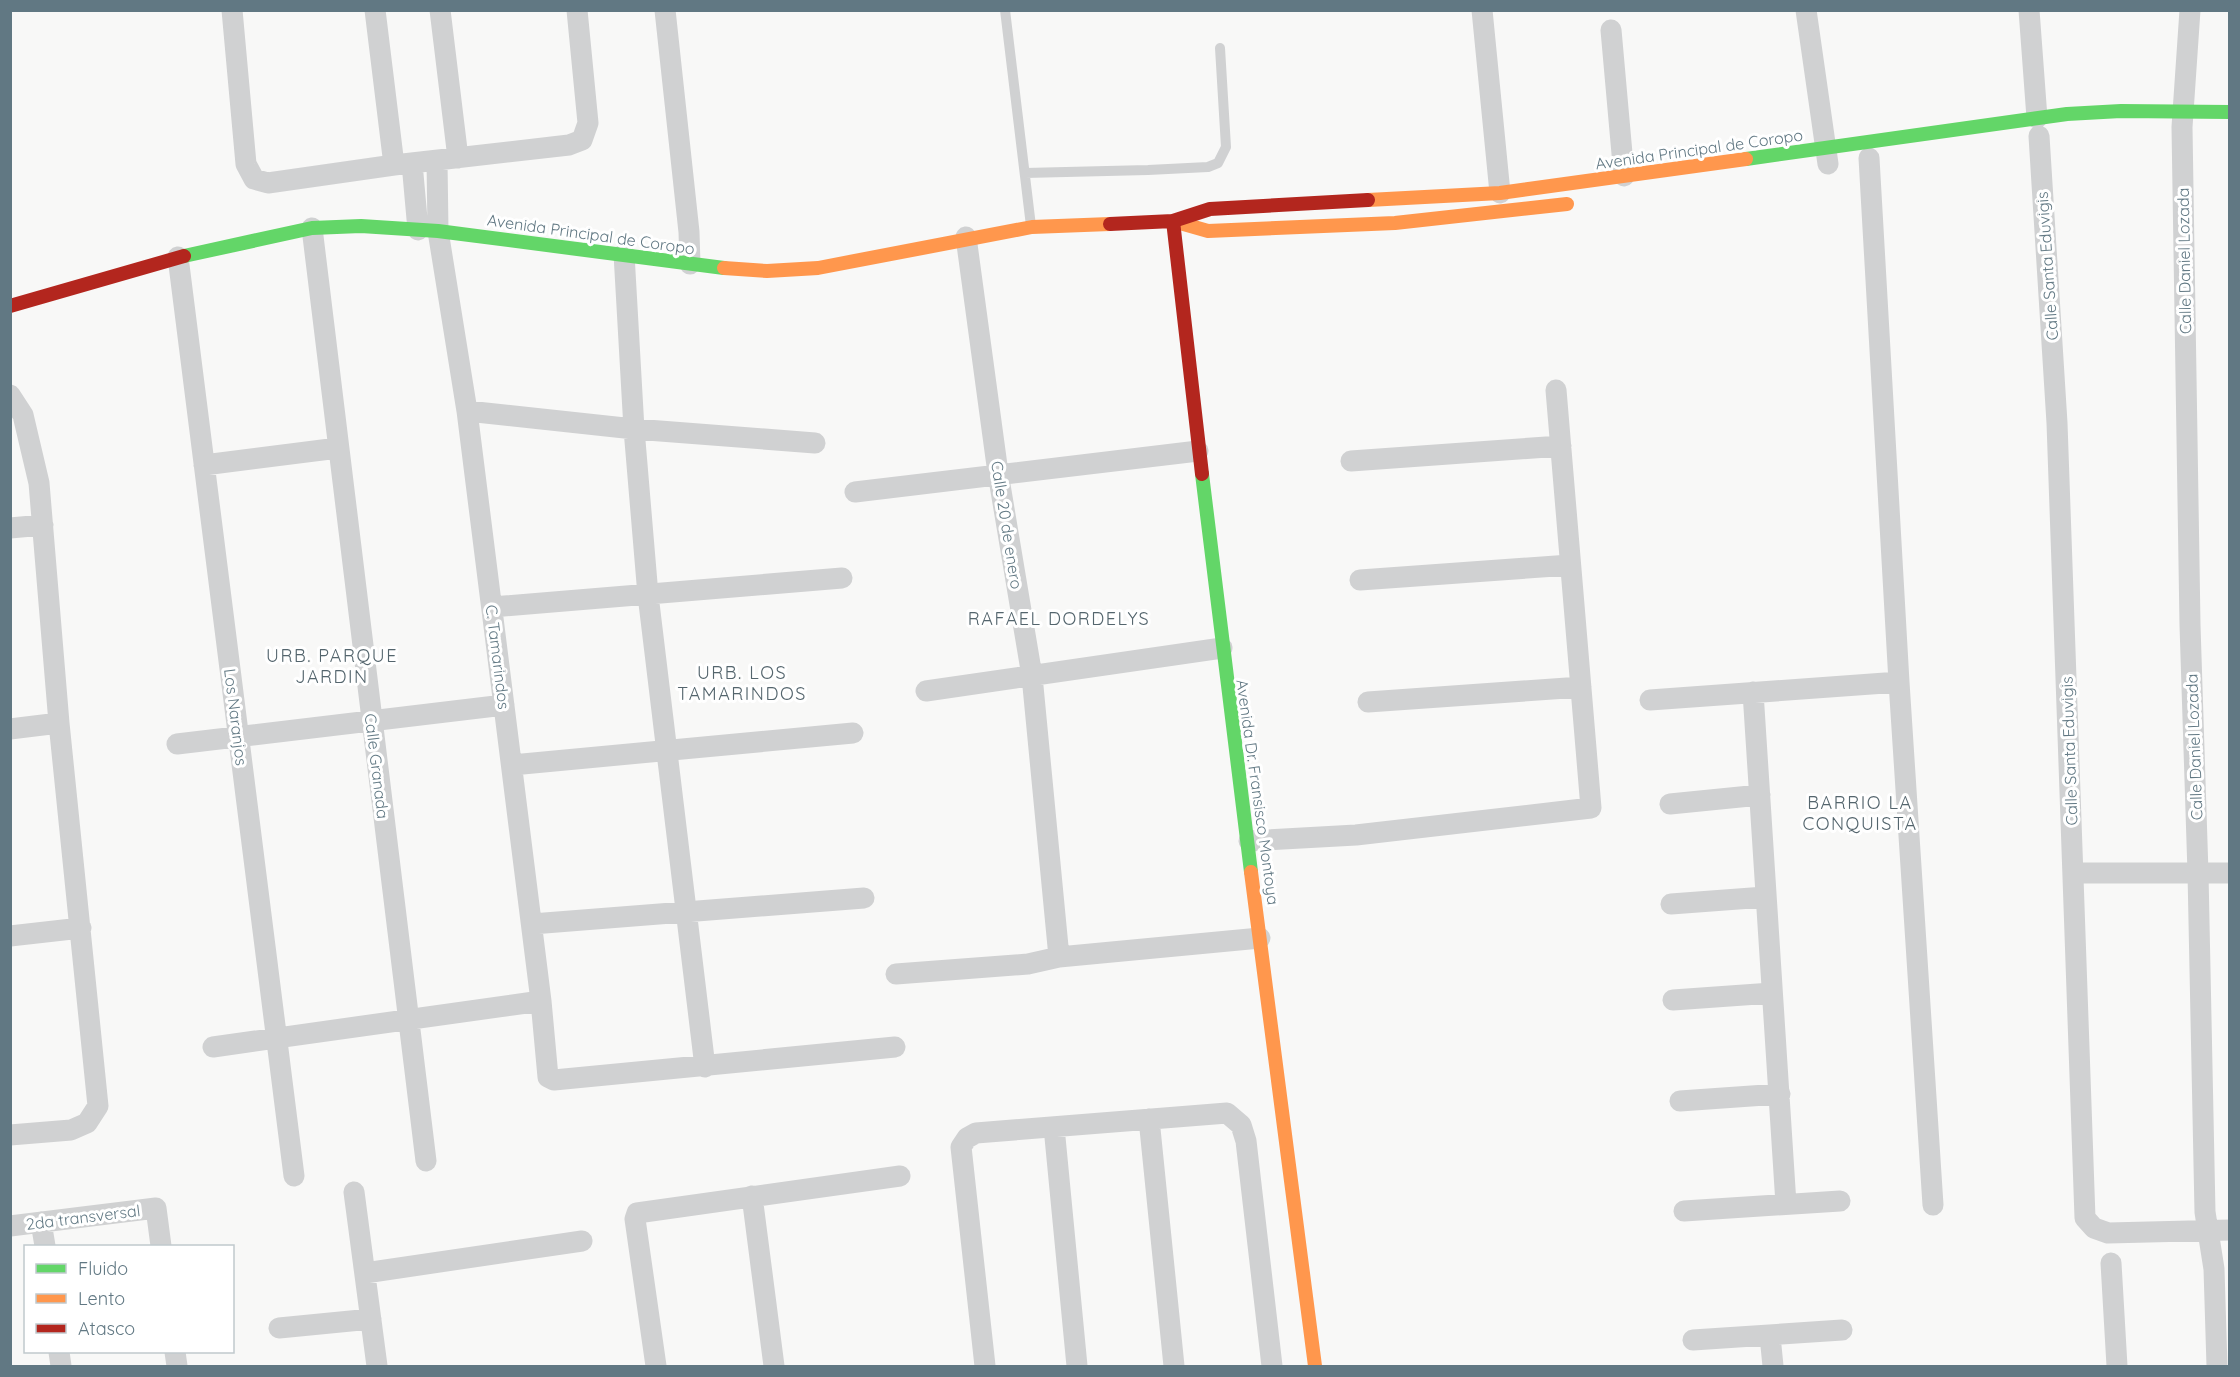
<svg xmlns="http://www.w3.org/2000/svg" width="2240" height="1377" font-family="Quicksand,sans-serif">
  <rect width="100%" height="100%" fill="#f8f8f7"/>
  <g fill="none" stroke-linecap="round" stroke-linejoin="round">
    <path stroke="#d0d1d2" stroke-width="10" d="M1005,10L1031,226
      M1025,173L1148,170L1208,167L1218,163L1226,147L1220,48"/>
    <path stroke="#d0d1d2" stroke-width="21" d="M232,10L246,164L254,179L268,183L394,165L569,145L582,140L588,123L577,10
      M375,10L394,165
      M440,10L458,158
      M665,10L689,232L690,264
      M1482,10L1500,193
      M1806,10L1828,164
      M2029,10L2037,118
      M2190,10L2182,127L2190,625L2198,873L2205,1212L2214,1269L2217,1366
      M1611,30L1624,176
      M2039,136L2057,423L2085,1218L2094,1228L2108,1233L2230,1230
      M1869,158L1899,682L1933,1205
      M437,161L438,231L467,411L541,1001L548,1077L554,1080L895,1047
      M412,163L418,230
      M312,228L426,1161
      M966,237L998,473L1032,676L1059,957
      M624,254L634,429L648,595L705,1067
      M178,257L294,1176
      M10,395L23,415L39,483L59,723L98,1106L87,1123L71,1130L10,1135
      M467,411L634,429L815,443
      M1351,461L1561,446
      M204,465L338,448
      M855,492L1198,451
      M10,528L43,525
      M1360,580L1570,565
      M492,607L842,578
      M926,691L1222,648
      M1753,692L1786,1204
      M1650,700L1899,682
      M1368,702L1581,687
      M10,729L59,723
      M177,744L504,705
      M512,765L853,733
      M1670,804L1760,795
      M1249,841L1356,835L1591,808L1556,390
      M2073,873H2230
      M1671,904L1765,897
      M532,924L864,898
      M10,936L81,928
      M896,974L1028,964L1059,957L1260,938
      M1673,1000L1772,993
      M213,1047L541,1001
      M1680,1101L1780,1094
      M1149,1119L1174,1366
      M1054,1127L1077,1366
      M354,1192L377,1366
      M752,1196L774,1366
      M1684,1211L1840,1201
      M41,1222L45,1246
      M10,1226L156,1208L161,1246
      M2111,1263L2117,1366
      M365,1273L582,1241
      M279,1328L371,1319
      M1770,1336L1773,1366
      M1693,1340L1842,1330
      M59,1352L61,1366
      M175,1352L177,1366
      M656,1366L635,1219L637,1213L900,1176
      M985,1366L961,1147L967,1138L976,1133L1227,1113L1241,1125L1246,1141L1272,1366"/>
    <path stroke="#63d668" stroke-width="14" d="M1746,159L2067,114L2121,111L2230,112
      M184,256L312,228L361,226L438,231L724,268
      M1202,474L1251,872"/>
    <path stroke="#ff974d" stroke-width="14" d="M1368,200L1500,193L1746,159
      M1173,221L1208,231L1395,223L1567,204
      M724,268L767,271L818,268L1032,227L1110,224
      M1251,872L1315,1366"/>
    <path stroke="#b3261e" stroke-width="14" d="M1173,221L1202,474
      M1110,224L1173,221L1210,209L1368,200
      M10,306L184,256"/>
  </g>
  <g text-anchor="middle" stroke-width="6" stroke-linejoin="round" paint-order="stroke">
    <g font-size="16" fill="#617883" stroke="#fff">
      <text transform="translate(1699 149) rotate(-8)" y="6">Avenida Principal de Coropo</text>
      <text transform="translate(591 234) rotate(8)" y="6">Avenida Principal de Coropo</text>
      <text transform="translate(2184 261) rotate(-91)" y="6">Calle Daniel Lozada</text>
      <text transform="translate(2047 266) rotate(-94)" y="6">Calle Santa Eduvigis</text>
      <text transform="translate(1007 525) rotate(81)" y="6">Calle 20 de enero</text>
      <text transform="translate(498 657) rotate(83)" y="6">C. Tamarindos</text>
      <text transform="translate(236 717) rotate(83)" y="6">Los Naranjos</text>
      <text transform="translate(2194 747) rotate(-92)" y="6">Calle Daniel Lozada</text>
      <text transform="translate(2069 751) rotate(-92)" y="6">Calle Santa Eduvigis</text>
      <text transform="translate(377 766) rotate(83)" y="6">Calle Granada</text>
      <text transform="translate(1258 792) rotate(82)" y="6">Avenida Dr. Fransisco Montoya</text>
      <text transform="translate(83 1217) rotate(-7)" y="6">2da transversal</text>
    </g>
    <g font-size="18" letter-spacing="1.5" fill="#54656d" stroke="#fff">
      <text x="1059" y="625">RAFAEL DORDELYS</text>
      <text x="332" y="662">URB. PARQUE<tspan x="332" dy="21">JARDIN</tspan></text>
      <text x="742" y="679">URB. LOS<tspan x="742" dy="21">TAMARINDOS</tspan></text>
      <text x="1860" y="809">BARRIO LA<tspan x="1860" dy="21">CONQUISTA</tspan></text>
    </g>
  </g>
  <rect width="2240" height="1377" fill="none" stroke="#617883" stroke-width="24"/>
  <rect x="24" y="1245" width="210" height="108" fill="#ffffff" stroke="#c0c9cd" stroke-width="1.5"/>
  <rect x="36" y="1264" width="30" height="9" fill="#63d668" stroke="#c0c9cd" stroke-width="1.5"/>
  <text x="78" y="1275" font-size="18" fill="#617883">Fluido</text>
  <rect x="36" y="1294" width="30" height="9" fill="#ff974d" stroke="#c0c9cd" stroke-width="1.5"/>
  <text x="78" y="1305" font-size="18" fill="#617883">Lento</text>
  <rect x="36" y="1324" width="30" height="9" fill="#b3261e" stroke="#c0c9cd" stroke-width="1.5"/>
  <text x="78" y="1335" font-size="18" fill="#617883">Atasco</text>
</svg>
